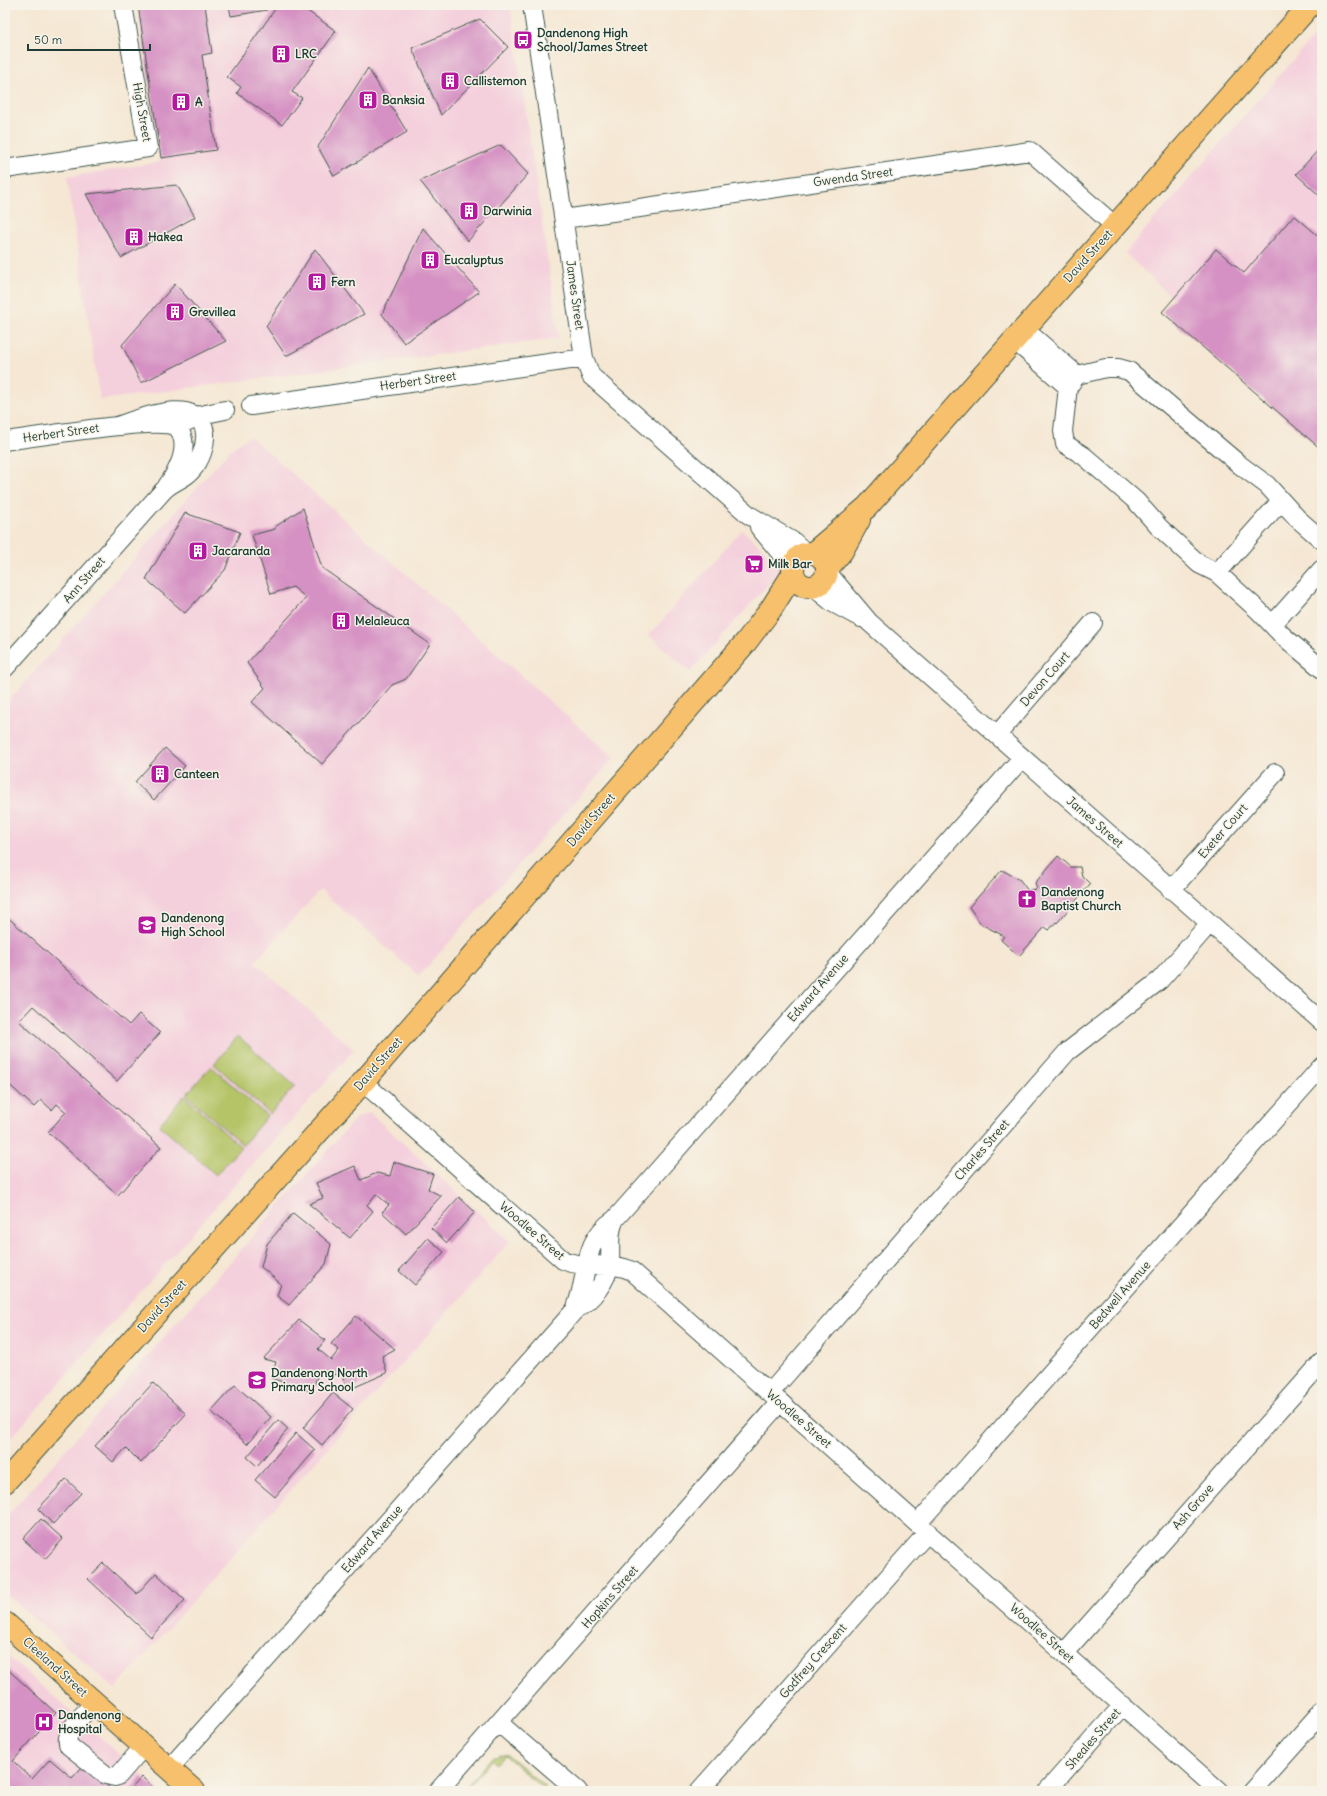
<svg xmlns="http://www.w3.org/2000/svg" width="1327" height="1796" font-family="Delius,sans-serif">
  <rect width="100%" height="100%" fill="#f7f3e8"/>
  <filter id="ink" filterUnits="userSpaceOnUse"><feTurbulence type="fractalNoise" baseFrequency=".025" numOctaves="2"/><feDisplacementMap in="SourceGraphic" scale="8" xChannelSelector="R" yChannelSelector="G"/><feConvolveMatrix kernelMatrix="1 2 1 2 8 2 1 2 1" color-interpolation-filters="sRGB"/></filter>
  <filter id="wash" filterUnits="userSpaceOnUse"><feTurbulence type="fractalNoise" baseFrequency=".012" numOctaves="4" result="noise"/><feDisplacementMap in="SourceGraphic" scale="16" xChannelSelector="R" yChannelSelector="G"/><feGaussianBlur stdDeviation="0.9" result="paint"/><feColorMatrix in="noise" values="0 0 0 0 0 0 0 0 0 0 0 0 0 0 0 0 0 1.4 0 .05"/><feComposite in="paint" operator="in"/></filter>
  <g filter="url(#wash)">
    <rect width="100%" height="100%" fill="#f5e7d3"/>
    <path fill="#f4cfdc" d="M138,5H510L559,338L100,400L67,177L160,162Z
      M1322,27V439L1125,253Z
      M250,436L614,758L419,976L320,890L255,962L354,1050L5,1445V705L231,449Z
      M742,530L784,567L690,672L649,635Z
      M370,1113L510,1241L115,1689L5,1593V1519L357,1117Z
      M5,1654L161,1791H5Z"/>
    <path fill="#b4c466" stroke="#6a804d" d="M238,1036L295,1086L270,1114L214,1064Z
      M211,1066L267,1116L243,1145L186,1095Z
      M184,1096L241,1147L216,1175L159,1125Z
      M501,1754L508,1755L545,1787L543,1789L505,1755L496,1764L492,1760L464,1791H462L492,1757Z"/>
    <g id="blocks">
      <path fill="#d591c3" d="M138,5H205L212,53L202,55L216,150L161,158Z
        M229,5H266L267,10L231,16Z
        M278,5H299L336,31L292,92L302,98L282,125L237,93L241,87L227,77Z
        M314,5H347V6L315,10Z
        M480,19L508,47L441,115L412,48Z
        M368,68L407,132L334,176L318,147Z
        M501,145L528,174L468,241L420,181Z
        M1322,146V198L1296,174Z
        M177,185L195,217L121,258L86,194Z
        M1294,215L1322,239V450L1162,312L1216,249L1244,273Z
        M423,228L479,292L404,343L382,314Z
        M315,249L364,314L286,356L266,326Z
        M175,284L226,341L141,383L122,345Z
        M303,508L322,568L430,644L406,679L392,685L322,764L252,702L265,688L247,663L306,598L293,587L271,594L252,535L275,529V527Z
        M185,513L240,532L225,570L185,613L146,579Z
        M165,748L185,766L154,800L135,782Z
        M1058,856L1071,867H1080L1082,876L1090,884L1057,923L1056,922L1049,930L1045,927L1019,956L1001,940L1004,936L981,924L969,907L1002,870L1020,880L1028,891L1035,889L1037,888L1035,883Z
        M5,915L129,1025L139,1014L160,1033L117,1081L33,1006L19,1021L161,1147L118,1195L48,1132L66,1112L57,1104L52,1110L41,1100L34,1107L5,1081Z
        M394,1162L433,1174L428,1189L441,1196L406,1234L382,1212L389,1205L376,1194L367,1205L373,1211L350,1238L309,1204L323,1198L316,1183L355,1166L361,1180L377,1173L390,1176Z
        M459,1197L475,1212L447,1243L431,1228Z
        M293,1213L331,1244L326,1264L289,1305L277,1296L281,1284L261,1267L267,1244Z
        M428,1238L444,1252L415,1285L399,1271Z
        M356,1316L395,1349L382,1356L387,1373L348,1390L342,1375L318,1373L312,1392L271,1378L276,1362L263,1359L299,1320L325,1340L318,1349L331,1360L339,1350L331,1344Z
        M153,1383L186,1414L141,1463L126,1448L113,1462L95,1446Z
        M235,1385L271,1417L247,1444L211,1411Z
        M333,1393L353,1409L322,1445L303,1428Z
        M278,1420L288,1429L257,1466L247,1457Z
        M296,1433L315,1450L275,1497L255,1480Z
        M66,1479L81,1493L53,1524L38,1509Z
        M41,1519L63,1539L45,1559L23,1539Z
        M103,1563L137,1594L156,1573L185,1600L151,1637L88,1579Z
        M5,1667L56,1713L13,1761L32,1779L50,1759L72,1778L84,1765L113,1791H5Z
        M142,1777L157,1791H129Z"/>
    </g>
  </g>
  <g filter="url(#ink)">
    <use href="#blocks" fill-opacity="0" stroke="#3f564c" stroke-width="1"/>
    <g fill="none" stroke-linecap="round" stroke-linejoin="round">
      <g stroke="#3f564c" stroke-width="20">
        <path id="minor" d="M532,5L584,358L591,376L749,515L794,542L806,553
          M5,169L148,148L123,5
          M564,219L1030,151L1115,226
          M1023,328L1077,375
          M1014,340L1068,387
          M251,406L584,358
          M188,421L196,416L225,410
          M5,441C32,438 161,415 178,428
          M167,486C179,469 191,446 178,428
          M759,527L793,568
          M1322,540L1298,519L1267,485L1240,465L1129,371L1118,368H1106L1077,375L1068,387L1063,431L1065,444L1084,456L1136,501L1159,527L1199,564L1217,573L1258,610L1283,636L1322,669
          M827,572L869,622L1322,1022
          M1217,573L1281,501
          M812,586L833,603L861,618
          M1273,624L1322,569
          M5,668L163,491C171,482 185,479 192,470C201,460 206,445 205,433C200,393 139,419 117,426
          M997,735L1093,623
          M1171,890L1275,773
          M363,1082L563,1260C585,1270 610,1260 632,1271L1219,1791
          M575,1310C592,1300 608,1281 610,1261C611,1246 608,1233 615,1219
          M770,1393L1067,1052L1160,980L1210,923
          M918,1523L1322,1066
          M1064,1653L1322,1362
          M94,1703C86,1712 62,1733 69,1746L106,1775L115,1777L119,1775L144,1746
          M499,1723L578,1791
          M169,1769L575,1310C590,1275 580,1242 615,1219L1022,758
          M438,1791L780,1402
          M699,1791L928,1532
          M1047,1791L1123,1705
          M1252,1791L1322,1712"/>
      </g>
      <g stroke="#3f564c" stroke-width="24">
        <path id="major" d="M813,553L867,507L1310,5
          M793 570a17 17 0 1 1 34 0a17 17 0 1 1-34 0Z
          M827,569L842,551L859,520
          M5,1482L363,1082L746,642L771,609L793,574
          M5,1623L194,1791"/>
      </g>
      <use href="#minor" stroke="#fff" stroke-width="18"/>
      <use href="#major" stroke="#f7c06c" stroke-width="22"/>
    </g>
  </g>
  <defs>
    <g id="bus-square" transform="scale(1)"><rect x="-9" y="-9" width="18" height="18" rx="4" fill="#b5179e" stroke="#f7f3e8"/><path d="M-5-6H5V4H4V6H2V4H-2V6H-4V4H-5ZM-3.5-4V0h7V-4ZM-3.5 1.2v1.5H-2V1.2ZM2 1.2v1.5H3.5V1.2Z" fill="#fff"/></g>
    <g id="building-square" transform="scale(1)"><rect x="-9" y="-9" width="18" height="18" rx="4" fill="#b5179e" stroke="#f7f3e8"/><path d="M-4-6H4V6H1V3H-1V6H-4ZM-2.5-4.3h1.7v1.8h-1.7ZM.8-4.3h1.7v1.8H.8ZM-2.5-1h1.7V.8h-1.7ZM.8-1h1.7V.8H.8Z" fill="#fff"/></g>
    <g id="supermarket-square" transform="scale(1)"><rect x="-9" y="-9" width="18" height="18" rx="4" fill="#b5179e" stroke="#f7f3e8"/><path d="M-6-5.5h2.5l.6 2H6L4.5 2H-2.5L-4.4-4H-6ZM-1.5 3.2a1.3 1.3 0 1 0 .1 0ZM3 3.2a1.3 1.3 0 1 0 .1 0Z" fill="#fff"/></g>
    <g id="church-square" transform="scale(1)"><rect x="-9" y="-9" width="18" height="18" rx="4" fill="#b5179e" stroke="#f7f3e8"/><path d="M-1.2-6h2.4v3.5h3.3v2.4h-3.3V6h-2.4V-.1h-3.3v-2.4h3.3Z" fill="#fff"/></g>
    <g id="school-square" transform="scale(1)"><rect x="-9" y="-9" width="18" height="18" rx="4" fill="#b5179e" stroke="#f7f3e8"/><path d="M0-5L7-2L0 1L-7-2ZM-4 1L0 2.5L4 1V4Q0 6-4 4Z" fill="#fff"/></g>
    <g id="hospital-square" transform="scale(1)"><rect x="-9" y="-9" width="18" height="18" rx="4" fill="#b5179e" stroke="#f7f3e8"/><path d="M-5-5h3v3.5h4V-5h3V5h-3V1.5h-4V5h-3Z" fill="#fff"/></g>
  </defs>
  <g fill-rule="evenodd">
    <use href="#bus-square" x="523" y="40"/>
    <use href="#building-square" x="281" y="54"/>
    <use href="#building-square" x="450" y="81"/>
    <use href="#building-square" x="368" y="100"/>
    <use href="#building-square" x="181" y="102"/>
    <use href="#building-square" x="469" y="211"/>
    <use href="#building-square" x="134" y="237"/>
    <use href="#building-square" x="430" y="260"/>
    <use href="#building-square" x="317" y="282"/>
    <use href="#building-square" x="175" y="312"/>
    <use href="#building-square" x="198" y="551"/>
    <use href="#supermarket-square" x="754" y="564"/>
    <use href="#building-square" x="341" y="621"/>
    <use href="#building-square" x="160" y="774"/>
    <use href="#church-square" x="1027" y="899"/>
    <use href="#school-square" x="147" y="925"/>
    <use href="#school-square" x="257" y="1380"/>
    <use href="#hospital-square" x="44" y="1722"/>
  </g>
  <g text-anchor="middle" stroke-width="3" stroke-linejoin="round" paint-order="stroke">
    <g font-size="12" font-weight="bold" fill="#1f3d34" stroke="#f7f3e8" text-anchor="start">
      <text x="537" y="37">Dandenong High<tspan x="537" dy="14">School/James Street</tspan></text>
      <text x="295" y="58">LRC</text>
      <text x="464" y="85">Callistemon</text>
      <text x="382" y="104">Banksia</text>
      <text x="195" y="106">A</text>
      <text x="483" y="215">Darwinia</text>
      <text x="148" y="241">Hakea</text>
      <text x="444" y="264">Eucalyptus</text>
      <text x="331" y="286">Fern</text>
      <text x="189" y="316">Grevillea</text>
      <text x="212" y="555">Jacaranda</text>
      <text x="768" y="568">Milk Bar</text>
      <text x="355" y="625">Melaleuca</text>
      <text x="174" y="778">Canteen</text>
      <text x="1041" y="896">Dandenong<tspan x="1041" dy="14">Baptist Church</tspan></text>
      <text x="161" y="922">Dandenong<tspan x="161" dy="14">High School</tspan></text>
      <text x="271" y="1377">Dandenong North<tspan x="271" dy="14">Primary School</tspan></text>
      <text x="58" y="1719">Dandenong<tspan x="58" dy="14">Hospital</tspan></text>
    </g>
    <g font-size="12" fill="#1f3d34" stroke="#f7f3e8">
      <text transform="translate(142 112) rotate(80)" y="4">High Street</text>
      <text transform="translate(853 177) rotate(-8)" y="4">Gwenda Street</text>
      <text transform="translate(1088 256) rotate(-48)" y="4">David Street</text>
      <text transform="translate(575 295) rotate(82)" y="4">James Street</text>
      <text transform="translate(418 381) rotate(-8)" y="4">Herbert Street</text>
      <text transform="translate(61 433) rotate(-8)" y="4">Herbert Street</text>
      <text transform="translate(84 580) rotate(-49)" y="4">Ann Street</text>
      <text transform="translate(1045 679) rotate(-49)" y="4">Devon Court</text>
      <text transform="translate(591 820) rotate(-49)" y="4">David Street</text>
      <text transform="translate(1095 822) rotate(41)" y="4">James Street</text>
      <text transform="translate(1223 831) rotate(-49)" y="4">Exeter Court</text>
      <text transform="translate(818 988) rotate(-49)" y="4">Edward Avenue</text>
      <text transform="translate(378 1064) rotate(-49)" y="4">David Street</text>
      <text transform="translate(982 1150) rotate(-49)" y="4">Charles Street</text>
      <text transform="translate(532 1231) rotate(41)" y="4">Woodlee Street</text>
      <text transform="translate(1120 1295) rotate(-49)" y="4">Bedwell Avenue</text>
      <text transform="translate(162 1306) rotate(-48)" y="4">David Street</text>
      <text transform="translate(799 1419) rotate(41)" y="4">Woodlee Street</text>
      <text transform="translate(1193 1507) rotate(-49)" y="4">Ash Grove</text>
      <text transform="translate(372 1539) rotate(-49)" y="4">Edward Avenue</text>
      <text transform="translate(610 1597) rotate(-49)" y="4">Hopkins Street</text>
      <text transform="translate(1042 1633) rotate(42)" y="4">Woodlee Street</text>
      <text transform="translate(813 1661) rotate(-49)" y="4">Godfrey Crescent</text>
      <text transform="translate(55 1667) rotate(42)" y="4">Cleeland Street</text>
      <text transform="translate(1093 1739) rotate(-49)" y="4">Sheales Street</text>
    </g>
  </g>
  <rect width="1327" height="1796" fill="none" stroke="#f7f3e8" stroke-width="20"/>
  <path d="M28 44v6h122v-6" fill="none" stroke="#1f3d34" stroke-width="2"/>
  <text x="34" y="44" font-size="12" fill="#1f3d34" stroke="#f7f3e8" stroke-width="3" paint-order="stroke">50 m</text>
</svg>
